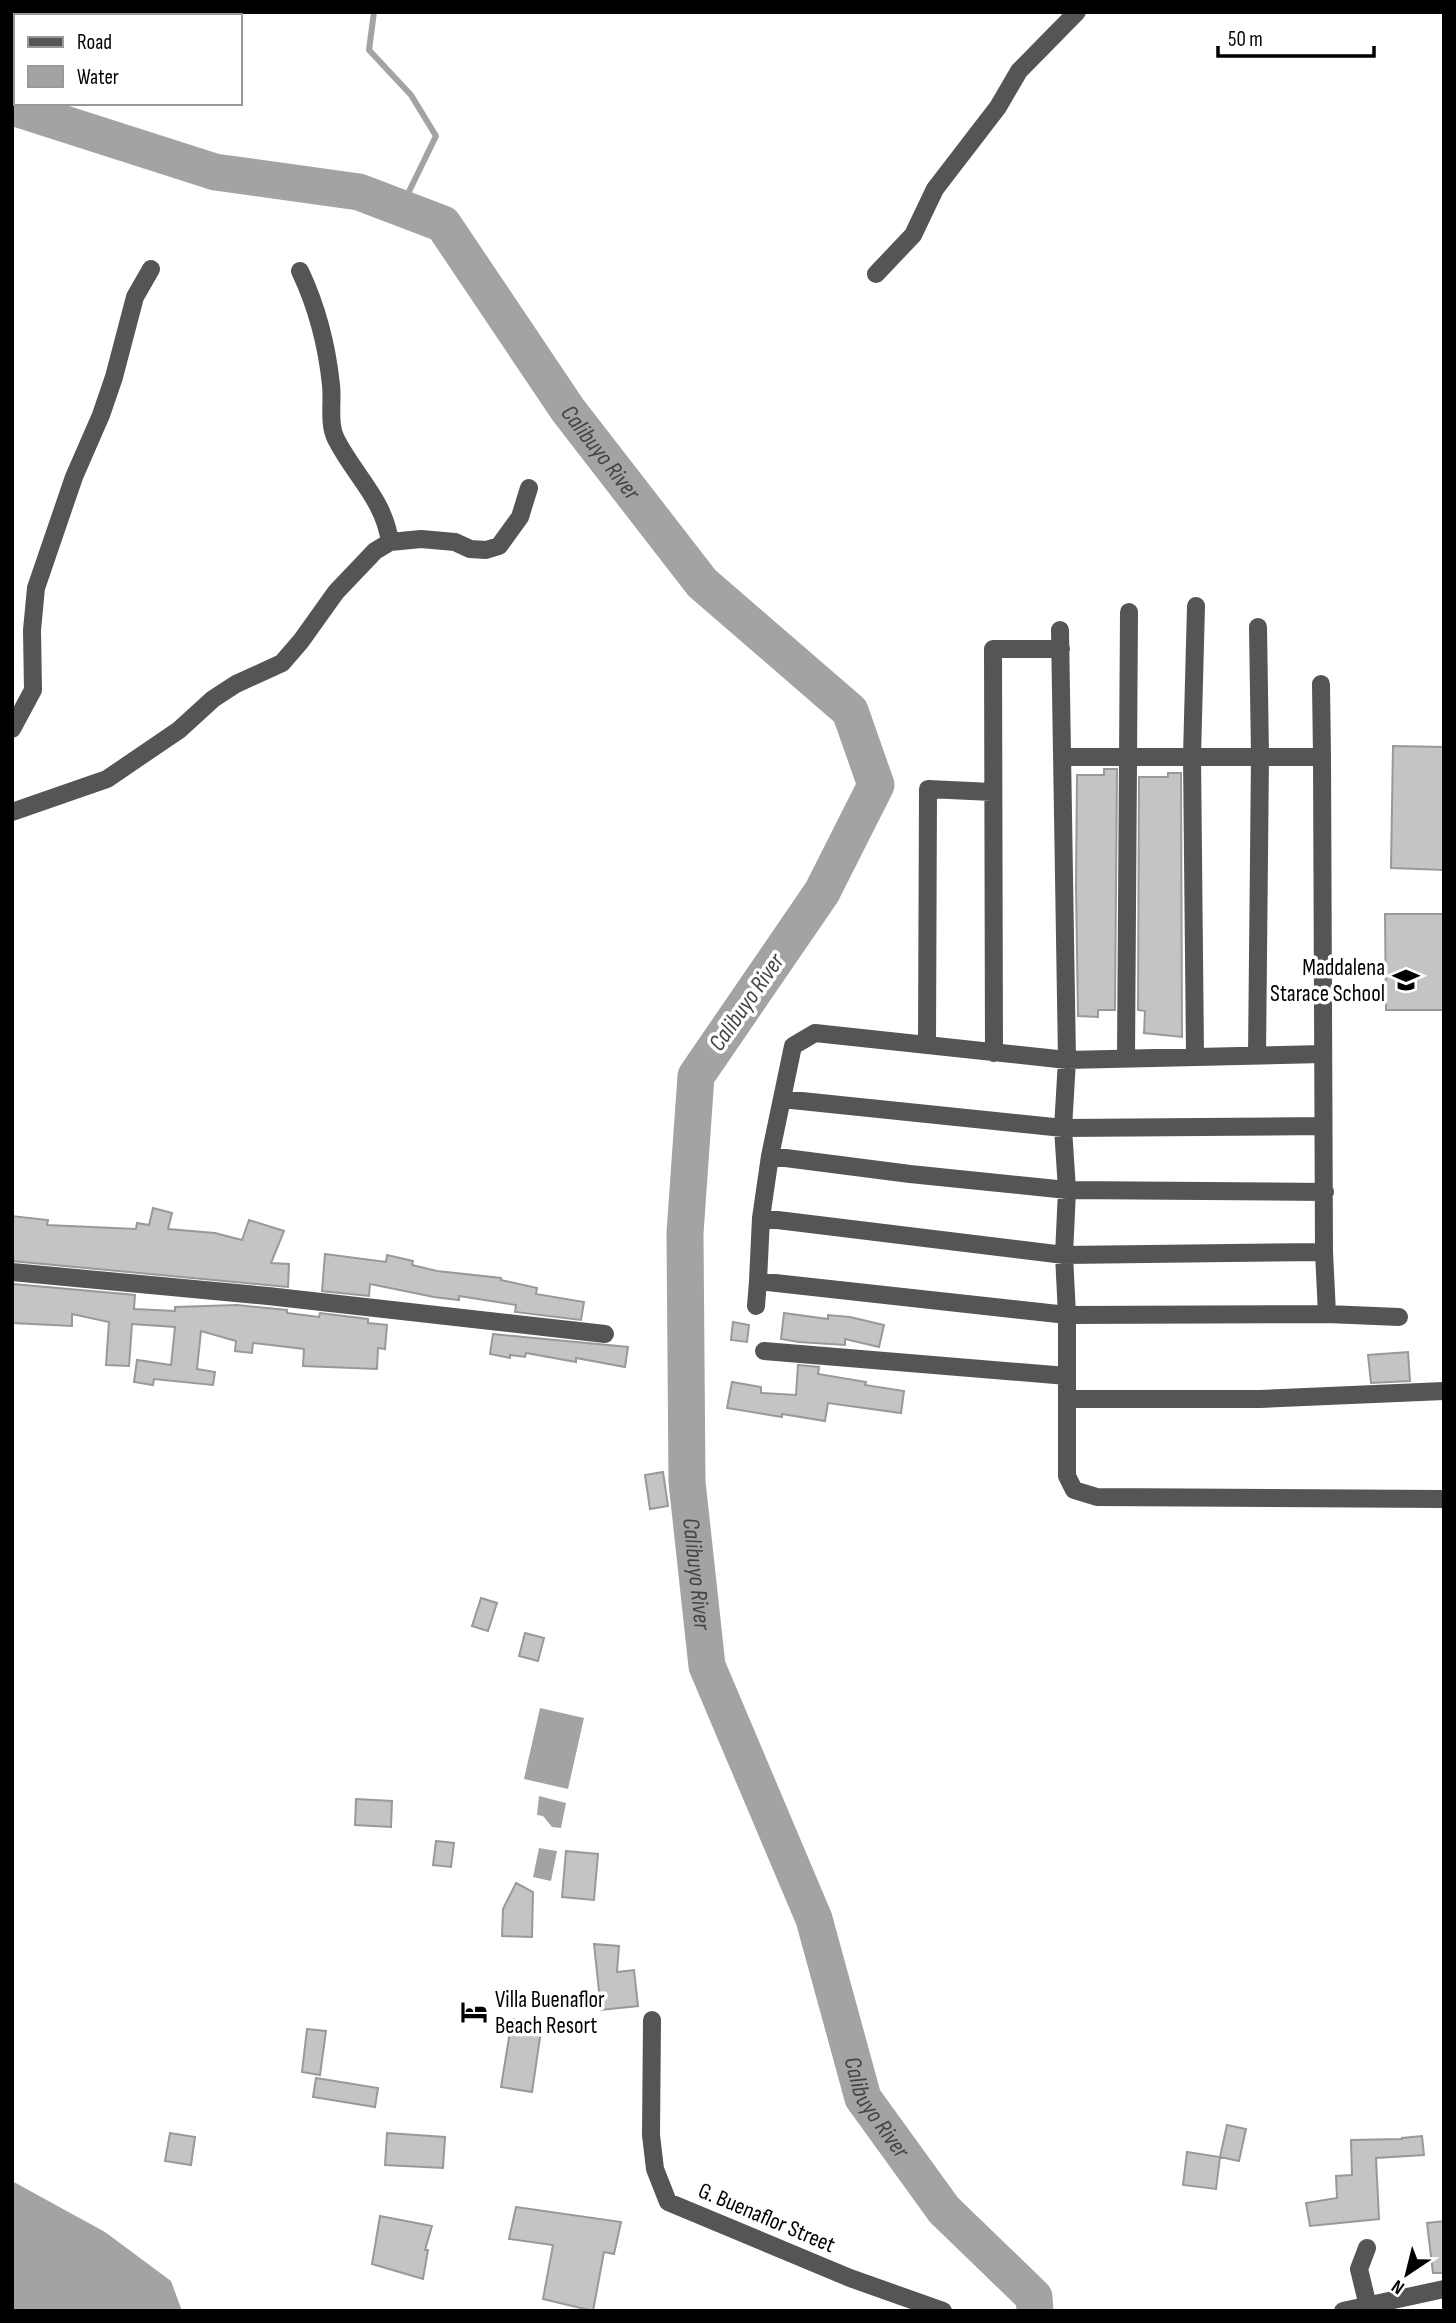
<svg xmlns="http://www.w3.org/2000/svg" width="1456" height="2323" font-family="'Sofia Sans Condensed',sans-serif">
  <rect width="100%" height="100%" fill="#fff"/>
  <path fill="#a3a3a3" d="M540,1708L584,1718L568,1789L524,1779Z
    M539,1796L566,1803L561,1828L552,1827L543,1816L537,1815Z
    M539,1848L557,1851L551,1881L533,1877Z
    M12,2181L105,2232L171,2281L182,2311H12Z"/>
  <g fill="none" stroke-linecap="round" stroke-linejoin="round">
    <path stroke="#a3a3a3" stroke-width="6" d="M374,12L369,50L411,95L436,136L401,208"/>
    <path stroke="#a3a3a3" stroke-width="37" id="s1" d="M12,107L215,172L359,192L443,224L568,410L702,583L850,711L876,785L822,892L696,1076L685,1233L687,1482L707,1666L814,1919L863,2098L944,2210L1034,2297L1035,2311"/>
  </g>
  <path fill="#c4c4c4" stroke="#999" stroke-width="2" d="M1393,746L1444,747V870L1391,868Z
    M1104,769H1117L1115,1010H1098V1017L1078,1016L1076,886L1077,775H1104Z
    M1168,773H1181L1182,1037L1144,1033L1145,1011L1138,1010L1139,777H1168Z
    M1385,914H1444V1010H1386Z
    M153,1208L172,1213L168,1229L215,1233L242,1240L249,1220L284,1231L271,1263L289,1264L288,1287L12,1261V1216L48,1220L47,1225L136,1229L137,1223L149,1225Z
    M325,1254L386,1262L387,1255L413,1261L412,1265L437,1271L501,1278V1280L537,1288L536,1294L584,1302L581,1320L515,1312L516,1305L459,1296V1300L434,1297L370,1284L369,1296L322,1291Z
    M13,1284L135,1295L134,1309L175,1311V1307L237,1305L287,1310V1313L319,1317L320,1313L368,1319V1323L387,1325L385,1349L378,1348L377,1369L303,1366L304,1349L253,1343L252,1353L235,1351L236,1341L201,1331L197,1369L215,1372L213,1385L154,1379L153,1385L134,1382L137,1360L171,1365L175,1327L132,1324L129,1366L106,1365L109,1322L72,1314V1326L12,1323Z
    M784,1313L828,1319V1315L850,1317L884,1325L879,1347L845,1339V1345L799,1342L781,1339Z
    M733,1322L749,1325L747,1342L731,1340Z
    M493,1334L628,1347L625,1367L576,1358V1362L526,1353L525,1357L510,1355V1358L490,1354Z
    M1408,1352L1410,1381L1371,1383L1368,1355Z
    M798,1365L819,1367L818,1374L866,1382L865,1385L904,1391L901,1413L828,1403L825,1421L782,1414V1417L727,1408L732,1382L761,1387V1393L796,1395Z
    M663,1472L668,1506L650,1509L645,1475Z
    M481,1598L497,1603L488,1631L472,1626Z
    M525,1633L544,1638L538,1661L519,1656Z
    M356,1799L392,1801L391,1827L355,1825Z
    M436,1841L454,1843L451,1867L433,1865Z
    M566,1851L598,1854L594,1900L562,1897Z
    M516,1883L533,1892L532,1937L502,1936L503,1909Z
    M594,1944L619,1946L617,1972L634,1970L638,2006L601,2010Z
    M512,2019L542,2024L532,2092L501,2087Z
    M307,2029L326,2031L320,2075L302,2072Z
    M316,2078L378,2088L375,2107L313,2097Z
    M1227,2125L1246,2129L1239,2161L1220,2157Z
    M170,2133L195,2137L191,2165L165,2161Z
    M387,2133L445,2137L443,2168L385,2165Z
    M1422,2136L1424,2155L1376,2158L1379,2219L1310,2226L1306,2203L1337,2198L1336,2176L1352,2175L1351,2140L1402,2139V2138Z
    M1187,2152L1220,2157L1216,2189L1183,2185Z
    M516,2207L621,2222L614,2254L604,2252L593,2311L543,2299L553,2245L509,2239Z
    M380,2216L432,2226L425,2250H428L423,2279L372,2264Z
    M1444,2221V2273H1433L1427,2223Z"/>
  <g fill="none" stroke-linecap="round" stroke-linejoin="round">
    <path stroke="#555" stroke-width="18" d="M300,271C317,307 327,346 331,385C333,402 328,423 336,439C354,475 384,499 390,542
      M876,274L913,235L935,189L998,107L1019,71L1077,12
      M1060,630L1067,1060L1063,1128L1067,1190L1064,1255L1067,1315V1476L1074,1490L1097,1497L1444,1499
      M1321,684L1322,757
      M12,729L33,690L32,630L36,588L74,477L101,415L114,377L135,297L151,269
      M1062,757H1322L1324,1252L1327,1314
      M12,812L107,779L179,730L213,699L236,684L282,663L301,641L336,592L375,551L390,542L421,539L455,542L470,549L486,550L499,546L520,517L529,488
      M927,1044L928,789L992,792
      M994,1053L993,649H1061
      M1323,1054L1067,1060L815,1033L793,1046L770,1156L761,1218L758,1281L1067,1315L1327,1314L1399,1317
      M1195,1055L1192,756L1196,606
      M1257,1056L1260,756L1258,627
      M1126,1057L1129,612
      M782,1099L1063,1128L1323,1126
      M770,1156L910,1174L1067,1190L1325,1192
      M761,1218L1064,1255L1324,1252
      M12,1272L268,1296L605,1334
      M756,1306L758,1281
      M764,1351L1067,1376
      M1067,1399H1260L1444,1391
      M652,2020L651,2135L655,2169L668,2202L850,2278L943,2311
      M1367,2248L1359,2269L1368,2306
      M1343,2311L1444,2289"/>
  </g>
  <defs>
    <g id="school-bare" transform="scale(2.1)"><path d="M0-5L7-2L0 1L-7-2ZM-4 1L0 2.5L4 1V4Q0 6-4 4Z" fill="#000" stroke="#fff" stroke-width="2.5" paint-order="stroke"/></g>
    <g id="hotel-bare" transform="scale(2.1)"><path d="M-6-4.5h1.5V1H6V5H4.5V3h-9V5H-6ZM-4 0a1.8 1.8 0 1 1 3.6 0ZM.5 0V-2.5h3Q6-2.5 6 0Z" fill="#000" stroke="#fff" stroke-width="2.5" paint-order="stroke"/></g>
  </defs>
  <g fill-rule="evenodd">
    <use href="#school-bare" x="1406" y="980"/>
    <use href="#hotel-bare" x="474" y="2012"/>
  </g>
  <g text-anchor="middle" stroke-width="7" stroke-linejoin="round" paint-order="stroke">
    <g font-size="23" fill="#000" stroke="#fff" text-anchor="end">
      <text x="1385" y="975">Maddalena<tspan x="1385" dy="26">Starace School</tspan></text>
      <text x="495" y="2007" text-anchor="start">Villa Buenaflor<tspan x="495" dy="26">Beach Resort</tspan></text>
    </g>
    <g font-size="23" fill="#000" stroke="#fff">
      <text transform="translate(767 2217) rotate(23)" y="8">G. Buenaflor Street</text>
    </g>
    <g font-size="24" font-style="italic" fill="#444" stroke="#fff">
      <text dy="8" stroke="none"><textPath href="#s1" startOffset="726">Calibuyo River</textPath></text>
      <text transform="translate(746 1002) rotate(-55)" y="8">Calibuyo River</text>
      <text dy="8" stroke="none"><textPath href="#s1" startOffset="2007">Calibuyo River</textPath></text>
      <text dy="8" stroke="none"><textPath href="#s1" startOffset="2574">Calibuyo River</textPath></text>
    </g>
  </g>
  <rect width="1456" height="2323" fill="none" stroke="#000000" stroke-width="28"/>
  <rect x="14" y="14" width="228" height="91" fill="#ffffff" stroke="#999999" stroke-width="2"/>
  <rect x="28" y="37" width="35" height="10" fill="#555555" stroke="#999999" stroke-width="2"/>
  <text x="77" y="49" font-size="21" fill="#000000">Road</text>
  <rect x="28" y="66" width="35" height="21" fill="#a3a3a3" stroke="#999999" stroke-width="2"/>
  <text x="77" y="84" font-size="21" fill="#000000">Water</text>
  <g transform="translate(1407 2274) rotate(215)" stroke="#ffffff" stroke-width="5" paint-order="stroke">
  <path d="M0-5L12 26L0 18L-12 26Z" fill="#000000"/>
  <text y="-10" font-size="19" font-weight="bold" text-anchor="middle" fill="#000000">N</text>
  </g>
  <path d="M1218 46v10h156v-10" fill="none" stroke="#000000" stroke-width="3.5"/>
  <text x="1228" y="46" font-size="21" fill="#000000" stroke="#ffffff" stroke-width="5" paint-order="stroke">50 m</text>
</svg>
